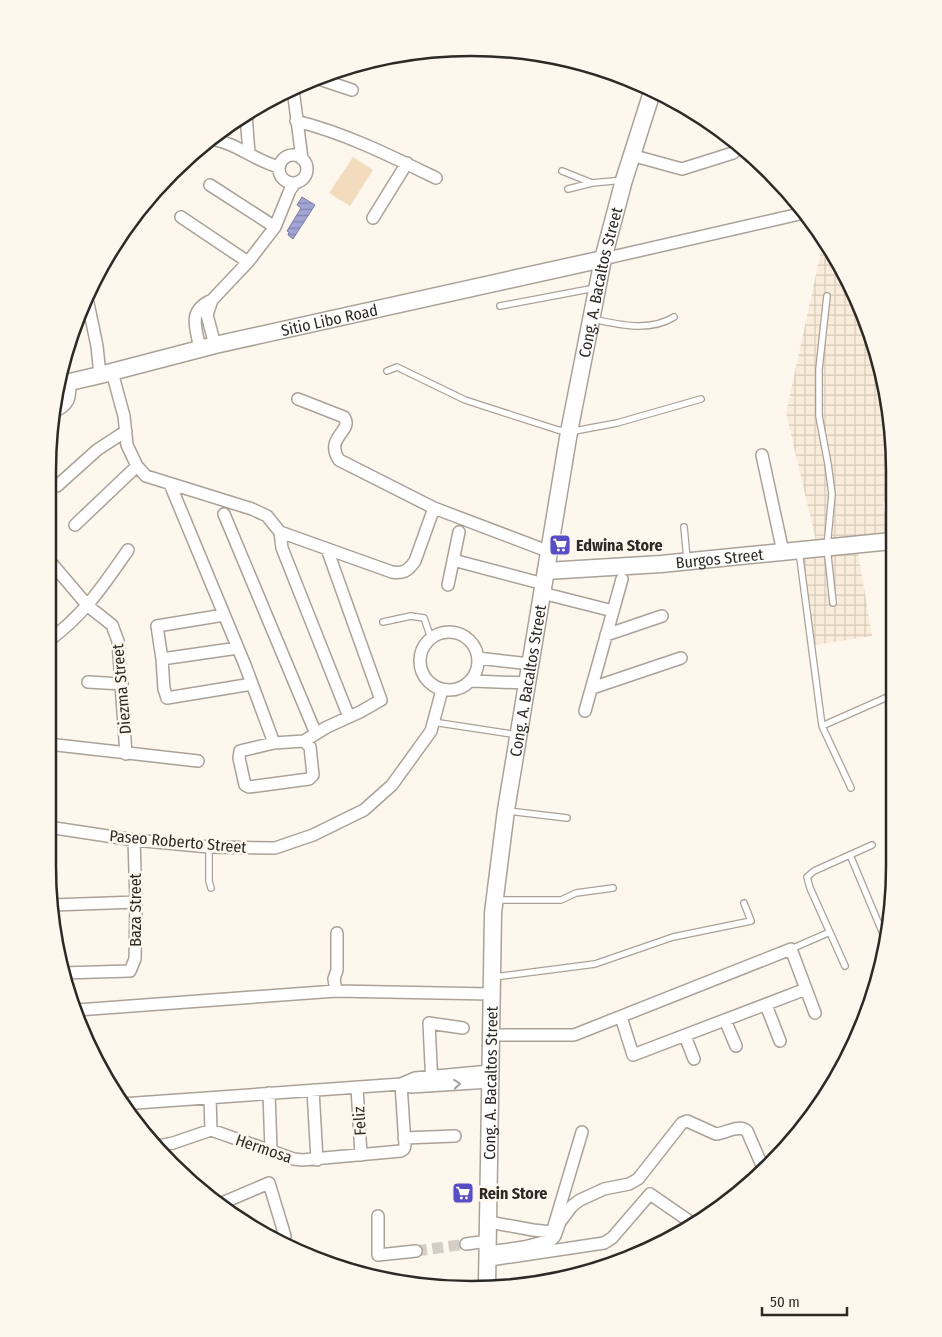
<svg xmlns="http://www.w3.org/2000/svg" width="942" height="1337" font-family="'Fira Sans Condensed',sans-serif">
  <defs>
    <pattern id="industrial-grid" width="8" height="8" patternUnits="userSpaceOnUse" patternTransform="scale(1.25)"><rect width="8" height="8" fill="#f9ecda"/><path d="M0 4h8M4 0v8" fill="none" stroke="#d6cbbb"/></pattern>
    <pattern id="water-rules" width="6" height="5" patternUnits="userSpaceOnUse" patternTransform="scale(1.25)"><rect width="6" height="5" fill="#a1a4d4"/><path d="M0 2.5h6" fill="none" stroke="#8486ac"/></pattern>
  </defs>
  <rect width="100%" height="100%" fill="#fef7ee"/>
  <path fill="url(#industrial-grid)" d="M823,242L851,284L891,415V496L883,503L888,533L816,541L786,413Z
    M858,552L872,636L814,645L800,556Z"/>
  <path fill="#f3dcbe" d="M353,157L373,170L350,206L329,193Z"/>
  <path fill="url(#water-rules)" stroke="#7e7fa0" d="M302,197L315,205L293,239L288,235L289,232L287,231L301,208L297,205Z"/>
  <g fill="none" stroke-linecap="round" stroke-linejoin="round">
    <path stroke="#d4cec6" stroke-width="11" stroke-dasharray="11 5.5" stroke-linecap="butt" d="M416,1251L466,1244"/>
    <g stroke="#aaa298" stroke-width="8">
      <path id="lane" d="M562,171L592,183
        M568,189L592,183L623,180
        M827,296L819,369V416L828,464L832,494L827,547L833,603
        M500,306L595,288
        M593,319C620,325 650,332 674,317
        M387,371L397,367L465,400L558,430L569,432L617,423L701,399
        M684,527L687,559
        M799,551L822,726L851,788
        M383,622L411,616L424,618L431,638
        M433,722L518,735
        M822,726L892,695
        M508,811L567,818
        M209,847V881L211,888
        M850,855L886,941
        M497,900H561L576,893L613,888
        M791,949L830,932
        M845,966L810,888L807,877L814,871L872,845
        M494,977L595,964L673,937L751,921L744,903"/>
    </g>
    <g stroke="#aaa298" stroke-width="14">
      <path id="street" d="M316,78L352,90
        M293,89L302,159
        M246,114L249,154
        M296,121C345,133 391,156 436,178
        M211,139C237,143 253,160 279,167
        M631,155L682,169L733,153L741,146
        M279 169a14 14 0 1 1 28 0a14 14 0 1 1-28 0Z
        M210,185L275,227
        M181,217L248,262
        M373,218L407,163
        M603,259L804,213
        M88,303L97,346L100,375
        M215,345L207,315L212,300L248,262L275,227L290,190L295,183
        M200,349C196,327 187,311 212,300
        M112,372L124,416L127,445L137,466L146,476L252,509L267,516L280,532L392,572C403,574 408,571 415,561L434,508
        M298,399L344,417C354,431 324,437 339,460L434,508L550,552
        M53,412C70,405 70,398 70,382
        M762,455L783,552
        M170,484L245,665L274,743
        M57,486L97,450L126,431
        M224,514L316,734
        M75,525L137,466
        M280,532L282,548L349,717
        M48,559L88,606L112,625L118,641L126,754
        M453,560L544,584
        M448,585L459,532
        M542,593L613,611
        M224,615L157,626L162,659L238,648
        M420 661a29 29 0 1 1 58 0a29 29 0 1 1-58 0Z
        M606,635L662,616
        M48,641C83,616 103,586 128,550
        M478,658L530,664
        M162,659L164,689L167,698L252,684
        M472,681L527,683
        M88,682L122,684
        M592,688L681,658
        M585,711L622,579
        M304,741L310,747L313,775L309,779L249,787L245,785L239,758L240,751L274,743L304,741L327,727L360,712L381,700L327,549
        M48,744L198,761
        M48,827L134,840L209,847L275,848L313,835L364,810L392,785L431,731L442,690
        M53,905L136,902
        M62,973L130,971L135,959L136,902L134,840
        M336,991L334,979L337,970V933
        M766,1005L780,1041
        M77,1010L336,991L491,994
        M621,1017L633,1055L806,989
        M725,1020L736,1046
        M491,1035H574L791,949L815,1013
        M685,1036L694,1059
        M401,1084L411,1087L490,1082
        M432,1086L429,1023L463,1028
        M357,1087L361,1155
        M313,1090L317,1160
        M269,1093L271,1150
        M210,1098L211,1130
        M122,1104L401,1084L415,1078L490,1071
        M404,1138L455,1136
        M158,1146L173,1143L211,1130L294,1159L302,1160L401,1151L404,1149L405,1145L401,1084
        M222,1203L269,1183L285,1236L277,1237
        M378,1216V1255L416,1251
        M489,1222L533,1230L552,1232L551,1240
        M554,1226L582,1132
        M466,1244L488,1241
        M488,1252L524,1247L551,1240L555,1236L560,1222L572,1206L580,1200L604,1189L629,1184L638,1179L682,1123L687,1121L716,1134C726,1133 739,1124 747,1131L764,1170
        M490,1260L604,1243L612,1238L650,1194L692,1223"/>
    </g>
    <g stroke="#aaa298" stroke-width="19">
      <g id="secondary">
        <path id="s1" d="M57,385L100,375L215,345L603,259"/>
        <path id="s2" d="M546,571L661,564L892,541"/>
        <path id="s3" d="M487,1284L493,913L506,810L569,432L603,259L624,180L653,89"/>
      </g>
    </g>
    <use href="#lane" stroke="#fff" stroke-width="5.5"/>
    <use href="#street" stroke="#fff" stroke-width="11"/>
    <use href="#secondary" stroke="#fff" stroke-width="16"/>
  </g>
  <defs><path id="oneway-chevron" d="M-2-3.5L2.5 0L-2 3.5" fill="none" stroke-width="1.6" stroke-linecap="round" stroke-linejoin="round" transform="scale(1.25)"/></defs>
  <use stroke="#a09f9d" href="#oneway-chevron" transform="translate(457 1084) rotate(-4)"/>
  <defs>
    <g id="supermarket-square" transform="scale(1.125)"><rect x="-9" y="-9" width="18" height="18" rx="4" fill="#574dc4" stroke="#fef7ee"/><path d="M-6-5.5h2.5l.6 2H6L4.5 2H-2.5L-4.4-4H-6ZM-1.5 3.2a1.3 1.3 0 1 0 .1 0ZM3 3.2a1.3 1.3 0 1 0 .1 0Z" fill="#fff"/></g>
  </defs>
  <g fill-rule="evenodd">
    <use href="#supermarket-square" x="560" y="545"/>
    <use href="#supermarket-square" x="463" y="1193"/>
  </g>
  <g text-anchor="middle" stroke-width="5" stroke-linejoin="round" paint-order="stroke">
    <g font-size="16" fill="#2d2a26" stroke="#fef7ee">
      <text dy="6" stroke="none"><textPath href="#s3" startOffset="1011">Cong. A. Bacaltos Street</textPath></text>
      <text dy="6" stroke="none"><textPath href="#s1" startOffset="280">Sitio Libo Road</textPath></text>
      <text dy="6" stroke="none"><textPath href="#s2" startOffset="174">Burgos Street</textPath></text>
      <text dy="6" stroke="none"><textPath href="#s3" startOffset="606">Cong. A. Bacaltos Street</textPath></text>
      <text transform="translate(121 689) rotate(-95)" y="6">Diezma Street</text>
      <text transform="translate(178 841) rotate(5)" y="6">Paseo Roberto Street</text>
      <text transform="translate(135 910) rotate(-90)" y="6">Baza Street</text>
      <text dy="6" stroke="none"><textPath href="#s3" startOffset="201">Cong. A. Bacaltos Street</textPath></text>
      <text transform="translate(359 1121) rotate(-93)" y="6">Feliz</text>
      <text transform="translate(264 1148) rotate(19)" y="6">Hermosa</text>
    </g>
    <g font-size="16" font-weight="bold" fill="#2d2a26" stroke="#fef7ee" text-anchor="start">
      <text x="576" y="551">Edwina Store</text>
      <text x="479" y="1199">Rein Store</text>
    </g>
  </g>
  <path d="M0 0H942V1337H0ZM471 56H471A415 415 0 0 1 886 471V866A415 415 0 0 1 471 1281H471A415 415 0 0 1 56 866V471A415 415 0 0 1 471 56Z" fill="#fef7ee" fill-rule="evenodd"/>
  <path fill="none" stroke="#2d2a26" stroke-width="2.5" d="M471 56H471A415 415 0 0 1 886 471V866A415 415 0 0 1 471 1281H471A415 415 0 0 1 56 866V471A415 415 0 0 1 471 56Z"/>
  <path d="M762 1307v8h85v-8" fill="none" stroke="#2d2a26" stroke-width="2.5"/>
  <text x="770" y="1307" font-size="15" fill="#2d2a26" stroke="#fef7ee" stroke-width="4" paint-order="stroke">50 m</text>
</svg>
